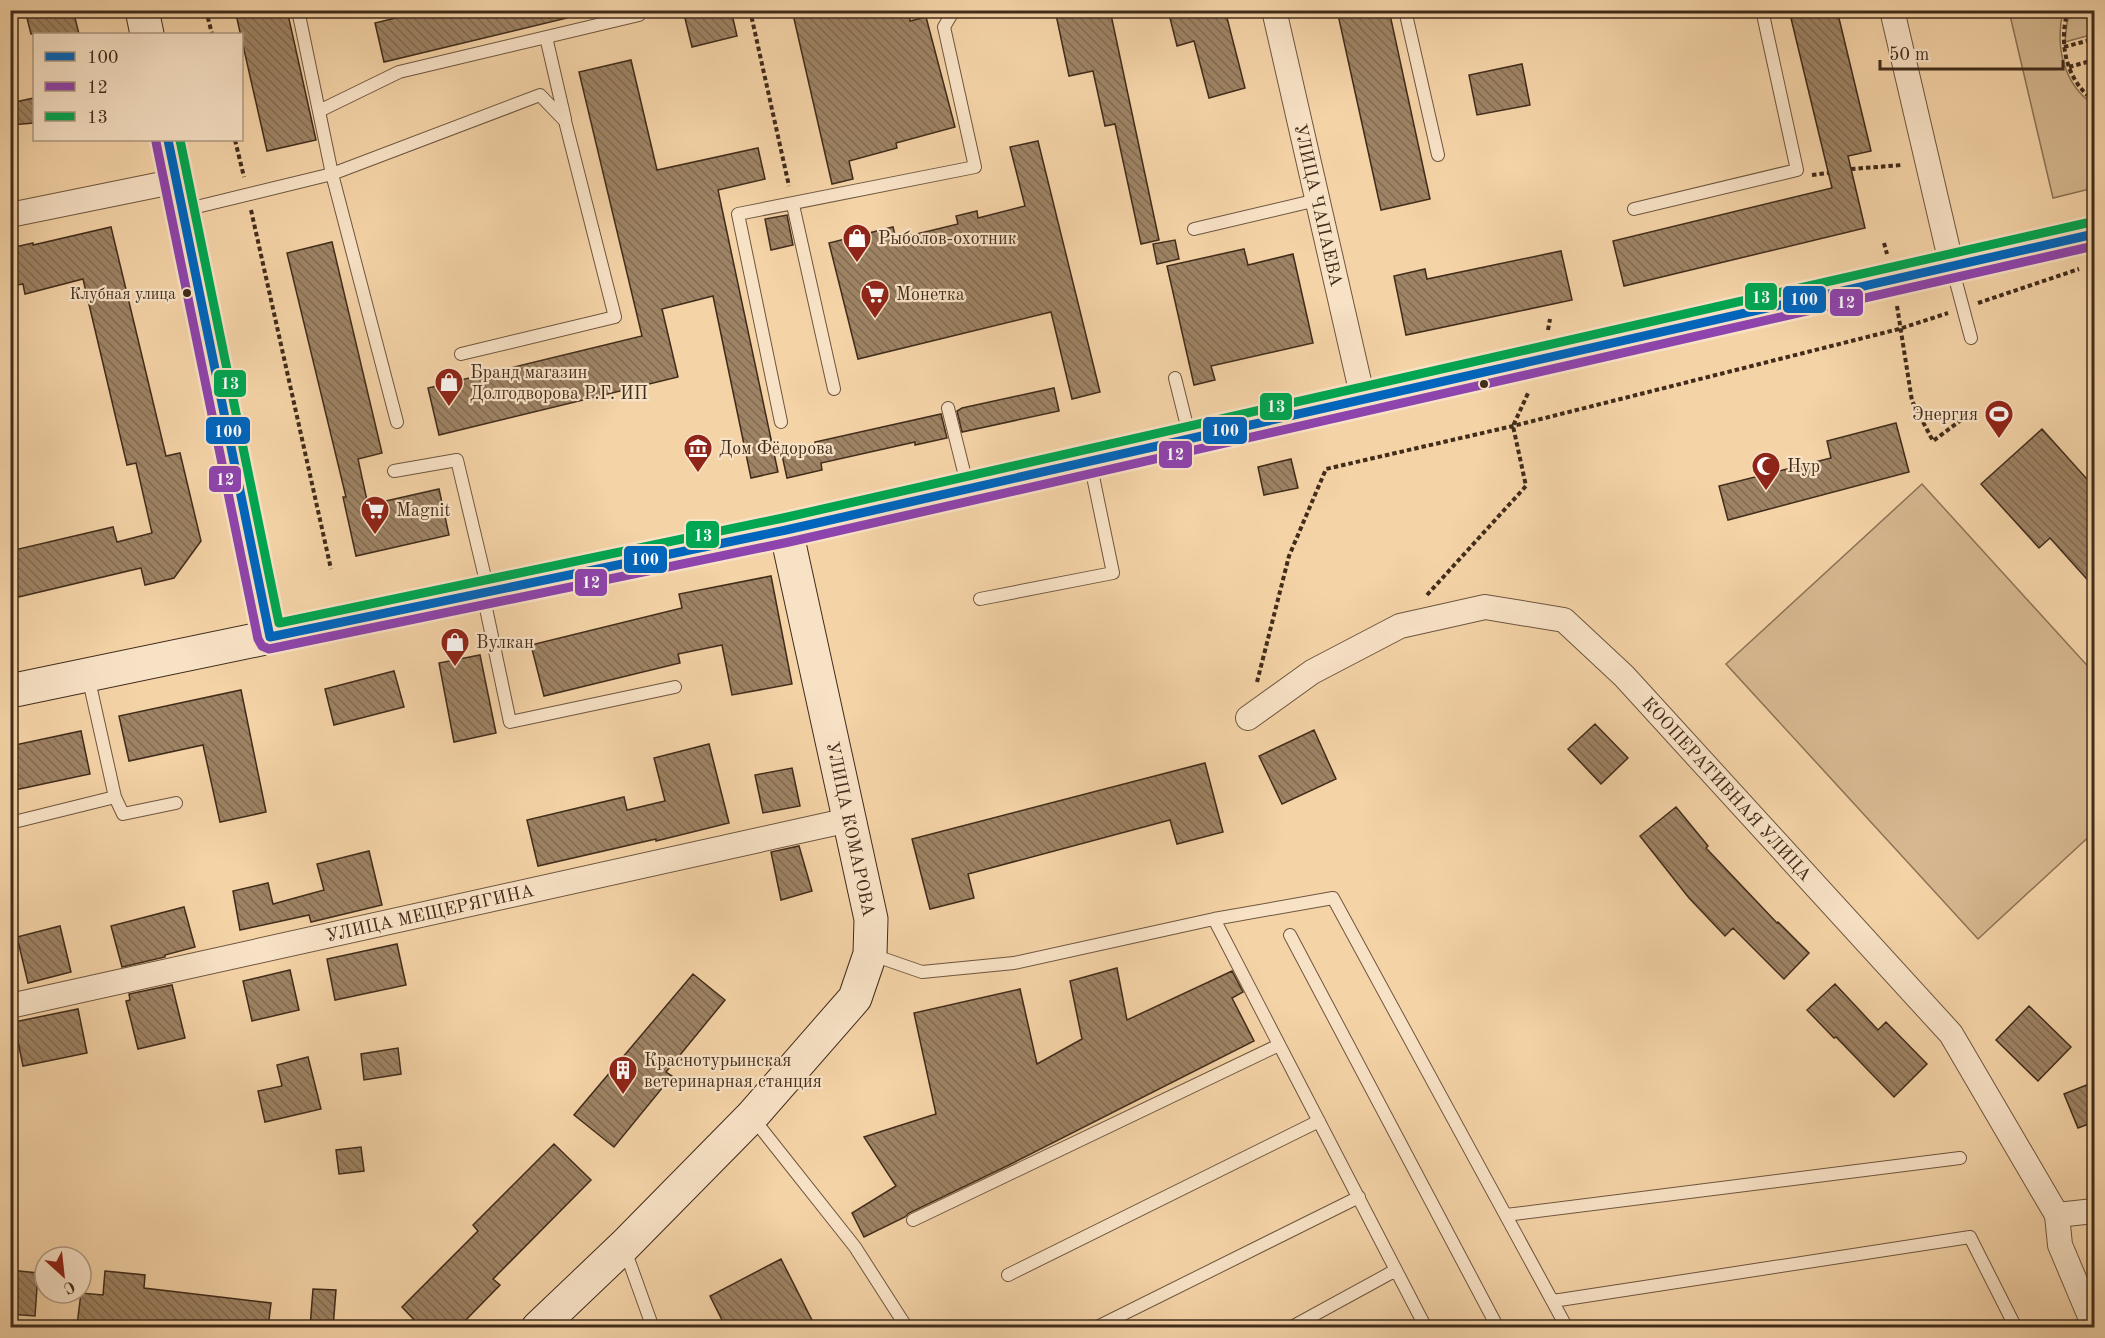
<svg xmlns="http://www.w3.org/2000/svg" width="2105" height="1338" font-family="'Old Standard TT',serif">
  <defs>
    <pattern id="building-back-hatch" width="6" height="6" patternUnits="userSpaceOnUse" patternTransform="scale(1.5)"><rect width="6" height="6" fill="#9e8364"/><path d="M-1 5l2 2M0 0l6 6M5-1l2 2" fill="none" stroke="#826b52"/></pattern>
  </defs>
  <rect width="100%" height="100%" fill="#f4d3a7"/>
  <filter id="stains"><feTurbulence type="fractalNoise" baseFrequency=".00333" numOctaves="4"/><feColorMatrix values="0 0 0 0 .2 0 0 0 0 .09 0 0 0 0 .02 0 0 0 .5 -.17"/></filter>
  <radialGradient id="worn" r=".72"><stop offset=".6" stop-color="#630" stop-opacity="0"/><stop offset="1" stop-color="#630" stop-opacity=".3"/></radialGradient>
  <path fill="#d6b78f" stroke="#8c7255" stroke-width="1.5" d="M2009,11H2063C2055,46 2063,84 2094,105V188L2053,198Z
    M2071,11H2094V34L2065,42L2067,23Z
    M1922,484L2094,673V832L1978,939L1726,664Z"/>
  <path fill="url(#building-back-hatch)" stroke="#412c1b" stroke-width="1.5" d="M25,10H73L79,34H31Z
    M235,10H287L316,140L267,151Z
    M428,10H566L567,18L384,62L375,23Z
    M683,10H731L737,36L692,47Z
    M792,10H909L910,21L926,17L955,127L896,143L897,148L849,161L853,179L832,184Z
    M1055,10H1110L1159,240L1141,244L1115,124L1105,126L1093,71L1069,76Z
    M1168,10H1225L1245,88L1209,98L1194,41L1177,46Z
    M1337,10H1389L1430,199L1381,210Z
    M1789,10H1837L1871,151L1848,156L1865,228L1624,286L1613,241L1832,188Z
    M631,60L657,170L758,148L765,179L718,190L778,472L751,478L713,296L662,309L678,377L439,435L428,388L642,336L579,72Z
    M1522,64L1530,105L1477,115L1469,75Z
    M34,98V123L10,125V103Z
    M1038,141L1100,392L1072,399L1051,312L858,359L829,243L893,227L896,239L958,224L956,216L977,211L978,218L1025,206L1010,147Z
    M787,215L793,245L771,250L765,219Z
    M111,227L166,456L180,453L201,541L174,578L145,585L141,568L10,599V551L113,527L117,542L152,533L136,463L127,465L83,279L25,294L23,284L10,286V248L33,243V245Z
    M1175,240L1179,259L1157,264L1153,244Z
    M332,242L382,453L358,459L368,505L439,489L449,535L356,556L343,497H346L287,253Z
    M1244,249L1248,265L1293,254L1313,343L1211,366L1215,380L1194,385L1167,266Z
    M1561,251L1572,300L1406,335L1394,276L1425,269L1427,279Z
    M1054,388L1059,411L962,432L957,411L962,408Z
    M941,414L947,438L915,445V442L821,463L822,470L787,478L782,455L816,447L815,442Z
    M1896,423L1909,472L1728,520L1719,486L1831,458L1827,441Z
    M2042,429L2094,487V587L2050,538L2039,548L1981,484Z
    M1291,459L1298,488L1264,495L1258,467Z
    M771,576L792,684L732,695L722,645L678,654L680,663L544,696L531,645L682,608L679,594Z
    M480,655L496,733L454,742L439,663Z
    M394,671L404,707L334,725L325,689Z
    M241,690L266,812L220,822L203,745L129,761L119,716Z
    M1595,724L1628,758L1601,784L1568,749Z
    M1314,730L1336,779L1282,804L1259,756Z
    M81,731L90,774L10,791V746Z
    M709,744L729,823L656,841V839L538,866L527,820L624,797L627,810L665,801L654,758Z
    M1205,763L1223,832L1177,844L1170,820L968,874L974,898L930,909L912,839Z
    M792,768L800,806L763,813L755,775Z
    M1676,807L1708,846L1706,848L1777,923L1778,922L1809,953L1784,979L1733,928L1725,936L1689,898L1640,836Z
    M799,846L812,891L781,900L771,852Z
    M369,851L382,905L311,922L309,915L240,930L233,891L268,883L273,904L324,890L317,864Z
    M184,907L195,947L165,955V957L122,967L111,926Z
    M60,926L71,972L28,983L17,937Z
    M397,944L406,985L335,1000L327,959Z
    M1117,968L1127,1020L1232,971L1243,992L1232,998L1254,1041L1009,1165L909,1213L905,1217L864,1237L852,1213L896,1186L864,1137L936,1114L914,1013L1020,989L1037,1064L1082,1039L1070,981Z
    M290,970L299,1010L252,1021L243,981Z
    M693,974L725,1000L666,1072L672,1076L614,1147L574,1115Z
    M1835,984L1878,1030L1886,1022L1927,1064L1894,1097L1836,1037L1834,1038L1807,1010Z
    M172,985L185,1038L138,1049L126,1001L130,1000L129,994Z
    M2029,1006L2071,1047L2038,1081L1996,1040Z
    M78,1009L87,1053L23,1066L14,1022Z
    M398,1048L401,1074L364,1080L361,1054Z
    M308,1057L321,1109L265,1122L258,1091L282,1086L277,1065Z
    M2094,1082V1122L2078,1128L2064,1094Z
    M554,1144L591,1180L493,1279L500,1285L458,1328H422L402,1307L478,1231L473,1225Z
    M361,1147L364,1171L339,1174L336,1150Z
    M781,1259L816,1328H726L710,1296Z
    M10,1270L38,1273L35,1316L10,1314Z
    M105,1271L145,1275L144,1288L271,1303L268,1328H99L77,1325L81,1293L103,1295Z
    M313,1289L336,1290L333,1328H310Z"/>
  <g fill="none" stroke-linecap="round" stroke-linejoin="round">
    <g stroke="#6e563e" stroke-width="14">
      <path id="lane" d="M298,10L332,174L397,422
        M1405,10L1438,155
        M546,37L565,119
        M319,111L399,72L639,15L638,10
        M793,205L834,389
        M1634,209L1797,170L1762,10
        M184,210L332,174L540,95L565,121L615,317L461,354
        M1194,229L1317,200
        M1952,267L1971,338
        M1175,378L1190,438
        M948,408L968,488
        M781,422L738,214L975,167L944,27L954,10
        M394,471L457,460L488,590
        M483,594L510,722L675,687
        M980,599L1113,573L1090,462
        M88,676L115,797L123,814L176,803
        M10,823L115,797
        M1214,919L1426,1328
        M1290,935L1498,1328
        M870,954L922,972L1014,963L1214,919L1333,898L1567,1328
        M752,1117L855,1247L907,1328
        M1506,1215L1960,1158
        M913,1220L1279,1045
        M625,1250L653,1328
        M1008,1275L1319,1121
        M1553,1301L1970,1237L2016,1328
        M1095,1328L1359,1197
        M1290,1328L1396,1270"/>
    </g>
    <g stroke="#6e563e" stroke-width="26">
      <g id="street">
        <path id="s1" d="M1274,10L1363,399"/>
        <path d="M1892,10L1952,267"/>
        <path d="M10,215L177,181"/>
        <path id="s2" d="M1248,718L1312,672L1400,626L1485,607L1564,620L1624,676L1951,1034L2057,1215L2094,1211"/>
        <path id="s3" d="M10,1006L849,820"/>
        <path d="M2057,1215L2060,1245L2094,1326"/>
      </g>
    </g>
    <g stroke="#412c1b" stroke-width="35">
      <path id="secondary" d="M142,10L147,34
        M168,140L270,637
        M10,691L786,530L2094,234
        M538,1328L624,1246L752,1116L855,998L870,954L871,919L786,530"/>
    </g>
    <path stroke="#412c1b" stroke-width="4" stroke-dasharray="4.5 3" stroke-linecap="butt" d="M206,10L212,34
      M750,10L789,186
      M2068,10C2058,43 2066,80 2094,101
      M2064,47L2094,39
      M2069,67L2094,60
      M235,140L244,177
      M1851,169L1902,165
      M1812,175L1828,173
      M251,210L331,569
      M1884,243L1887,254
      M1978,303L2079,269
      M1897,306L1912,401L1933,441L1973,411
      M1548,330L1550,319
      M1427,595L1526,486L1513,426L1529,391
      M1257,682L1289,556L1326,469L1513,426L1899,329L1948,313"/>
    <use href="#lane" stroke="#f8e2c6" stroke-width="12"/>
    <use href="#street" stroke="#f8e2c6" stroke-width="24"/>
    <use href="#secondary" stroke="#f8e2c6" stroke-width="33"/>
    <g stroke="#f8e2c6" stroke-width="14">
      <path id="bus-1" d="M168,140L270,637L786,530L2094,234"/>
    </g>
    <g stroke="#f8e2c6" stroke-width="14">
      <path id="bus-2" d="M156,142L258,639L262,646L269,649L789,542L2094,246"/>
    </g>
    <g stroke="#f8e2c6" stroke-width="14">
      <path id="bus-3" d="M180,140L279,623L783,518L2091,222"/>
    </g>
    <use href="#bus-1" stroke="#0065bd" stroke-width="9"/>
    <use href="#bus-2" stroke="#8e44ad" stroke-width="9"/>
    <use href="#bus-3" stroke="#00a651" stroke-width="9"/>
  </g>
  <defs>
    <g id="shop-pin" transform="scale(1.5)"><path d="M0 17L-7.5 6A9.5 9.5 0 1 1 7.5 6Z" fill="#8f2418" stroke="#f8e2c6"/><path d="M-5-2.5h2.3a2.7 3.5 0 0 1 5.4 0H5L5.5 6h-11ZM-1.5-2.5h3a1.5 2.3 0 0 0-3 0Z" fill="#fff"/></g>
    <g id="supermarket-pin" transform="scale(1.5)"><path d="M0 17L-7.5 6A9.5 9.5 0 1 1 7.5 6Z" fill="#8f2418" stroke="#f8e2c6"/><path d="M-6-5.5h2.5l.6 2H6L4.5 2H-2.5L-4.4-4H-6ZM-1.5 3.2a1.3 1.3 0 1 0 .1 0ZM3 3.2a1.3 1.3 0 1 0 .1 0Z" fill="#fff"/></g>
    <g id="stadium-pin" transform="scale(1.5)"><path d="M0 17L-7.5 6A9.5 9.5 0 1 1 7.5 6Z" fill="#8f2418" stroke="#f8e2c6"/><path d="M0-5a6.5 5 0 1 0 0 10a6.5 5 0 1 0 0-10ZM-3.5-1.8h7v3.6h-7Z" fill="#fff"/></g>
    <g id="museum-pin" transform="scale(1.5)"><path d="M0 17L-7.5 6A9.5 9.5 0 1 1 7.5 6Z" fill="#8f2418" stroke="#f8e2c6"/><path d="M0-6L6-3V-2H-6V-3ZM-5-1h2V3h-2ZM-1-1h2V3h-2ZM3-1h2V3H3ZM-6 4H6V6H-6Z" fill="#fff"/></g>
    <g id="mosque-pin" transform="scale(1.5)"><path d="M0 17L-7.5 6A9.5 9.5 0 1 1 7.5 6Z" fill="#8f2418" stroke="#f8e2c6"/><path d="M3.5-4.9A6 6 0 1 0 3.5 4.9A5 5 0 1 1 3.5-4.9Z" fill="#fff"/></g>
    <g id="building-pin" transform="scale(1.5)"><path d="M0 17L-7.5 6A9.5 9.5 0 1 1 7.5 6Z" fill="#8f2418" stroke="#f8e2c6"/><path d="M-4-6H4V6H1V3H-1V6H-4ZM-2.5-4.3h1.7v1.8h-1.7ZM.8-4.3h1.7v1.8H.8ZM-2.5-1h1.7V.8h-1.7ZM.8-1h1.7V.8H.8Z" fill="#fff"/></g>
  </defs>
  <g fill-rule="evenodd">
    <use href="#shop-pin" x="857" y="238"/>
    <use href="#supermarket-pin" x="875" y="294"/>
    <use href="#shop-pin" x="449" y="382"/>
    <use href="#stadium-pin" x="1999" y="414"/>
    <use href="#museum-pin" x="698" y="448"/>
    <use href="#mosque-pin" x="1766" y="466"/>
    <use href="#supermarket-pin" x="375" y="510"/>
    <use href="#shop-pin" x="455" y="642"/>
    <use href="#building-pin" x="623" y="1070"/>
  </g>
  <g fill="#412c1b" stroke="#f8e2c6" stroke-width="2">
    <circle cx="187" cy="293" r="5"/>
    <circle cx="1484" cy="384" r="5"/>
  </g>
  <g text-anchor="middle" stroke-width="4.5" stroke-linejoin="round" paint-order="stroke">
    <g font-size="16" fill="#412c1b" stroke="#f8e2c6" text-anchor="end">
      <text x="176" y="299">Клубная улица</text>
    </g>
    <g font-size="18" fill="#412c1b" stroke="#f8e2c6">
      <text dy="6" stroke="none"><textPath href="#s1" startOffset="200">УЛИЦА ЧАПАЕВА</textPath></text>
      <text dy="6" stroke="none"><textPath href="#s2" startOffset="580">КООПЕРАТИВНАЯ УЛИЦА</textPath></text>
      <text transform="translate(851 829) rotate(78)" y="6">УЛИЦА КОМАРОВА</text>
      <text dy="6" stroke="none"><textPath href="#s3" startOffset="430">УЛИЦА МЕЩЕРЯГИНА</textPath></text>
    </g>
    <g font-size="18" fill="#412c1b" stroke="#f8e2c6" text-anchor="start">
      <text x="878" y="244">Рыболов-охотник</text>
      <text x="896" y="300">Монетка</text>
      <text x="470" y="378">Бранд магазин<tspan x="470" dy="21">Долгодворова Р.Г. ИП</tspan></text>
      <text x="1978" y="420" text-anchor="end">Энергия</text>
      <text x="719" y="454">Дом Фёдорова</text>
      <text x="1787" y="472">Нур</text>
      <text x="396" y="516">Magnit</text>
      <text x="476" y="648">Вулкан</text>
      <text x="644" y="1066">Краснотурьинская<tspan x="644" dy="21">ветеринарная станция</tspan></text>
    </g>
  </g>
  <g stroke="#f8e2c6" stroke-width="2">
    <rect x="1744" y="282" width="34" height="29" rx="6" fill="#00a651"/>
    <rect x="1782" y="285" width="45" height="29" rx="6" fill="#0065bd"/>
    <rect x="1829" y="288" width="35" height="29" rx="6" fill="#8e44ad"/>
    <rect x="213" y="369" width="34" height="29" rx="6" fill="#00a651"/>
    <rect x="1259" y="392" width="34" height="29" rx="6" fill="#00a651"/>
    <rect x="1202" y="416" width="46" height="29" rx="6" fill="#0065bd"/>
    <rect x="205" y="416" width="46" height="29" rx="6" fill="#0065bd"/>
    <rect x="1158" y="440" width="35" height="29" rx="6" fill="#8e44ad"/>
    <rect x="208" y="465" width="34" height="28" rx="6" fill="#8e44ad"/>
    <rect x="685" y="520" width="35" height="29" rx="6" fill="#00a651"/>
    <rect x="623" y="545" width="45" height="29" rx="6" fill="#0065bd"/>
    <rect x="574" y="568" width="34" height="29" rx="6" fill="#8e44ad"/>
  </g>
  <g font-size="16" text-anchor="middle" font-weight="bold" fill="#fff">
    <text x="1761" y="303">13</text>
    <text x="1804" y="305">100</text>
    <text x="1846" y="308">12</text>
    <text x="230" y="389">13</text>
    <text x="1276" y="412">13</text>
    <text x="1225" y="436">100</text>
    <text x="228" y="437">100</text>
    <text x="1175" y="460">12</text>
    <text x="225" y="485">12</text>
    <text x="703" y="541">13</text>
    <text x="645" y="565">100</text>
    <text x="591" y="588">12</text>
  </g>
  <rect width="2105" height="1338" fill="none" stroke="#f4d3a7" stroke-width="36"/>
  <rect x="12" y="12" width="2081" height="1314" fill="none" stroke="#412c1b" stroke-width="3"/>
  <rect x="18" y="18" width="2069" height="1302" fill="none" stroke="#412c1b" stroke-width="1.5"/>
  <rect x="33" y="33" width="210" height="108" fill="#f8e2c6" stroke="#af9982" stroke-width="1.5"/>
  <rect x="45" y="52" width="30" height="9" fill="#0065bd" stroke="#af9982" stroke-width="1.5"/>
  <text x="87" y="63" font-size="18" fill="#412c1b">100</text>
  <rect x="45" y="82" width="30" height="9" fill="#8e44ad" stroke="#af9982" stroke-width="1.5"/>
  <text x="87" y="93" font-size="18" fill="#412c1b">12</text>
  <rect x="45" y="112" width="30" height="9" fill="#00a651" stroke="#af9982" stroke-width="1.5"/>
  <text x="87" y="123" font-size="18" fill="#412c1b">13</text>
  <g transform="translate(63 1275) rotate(153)"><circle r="28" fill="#f8e2c6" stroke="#af9982" stroke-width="1.5"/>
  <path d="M0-4.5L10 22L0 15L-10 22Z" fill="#8f2418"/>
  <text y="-9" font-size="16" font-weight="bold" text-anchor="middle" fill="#412c1b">С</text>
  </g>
  <path d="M1880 60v9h183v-9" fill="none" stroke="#412c1b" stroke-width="3"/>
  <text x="1889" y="60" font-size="18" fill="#412c1b" stroke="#f8e2c6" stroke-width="4.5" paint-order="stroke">50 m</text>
  <rect width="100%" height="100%" filter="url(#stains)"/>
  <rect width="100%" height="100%" fill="url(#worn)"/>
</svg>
